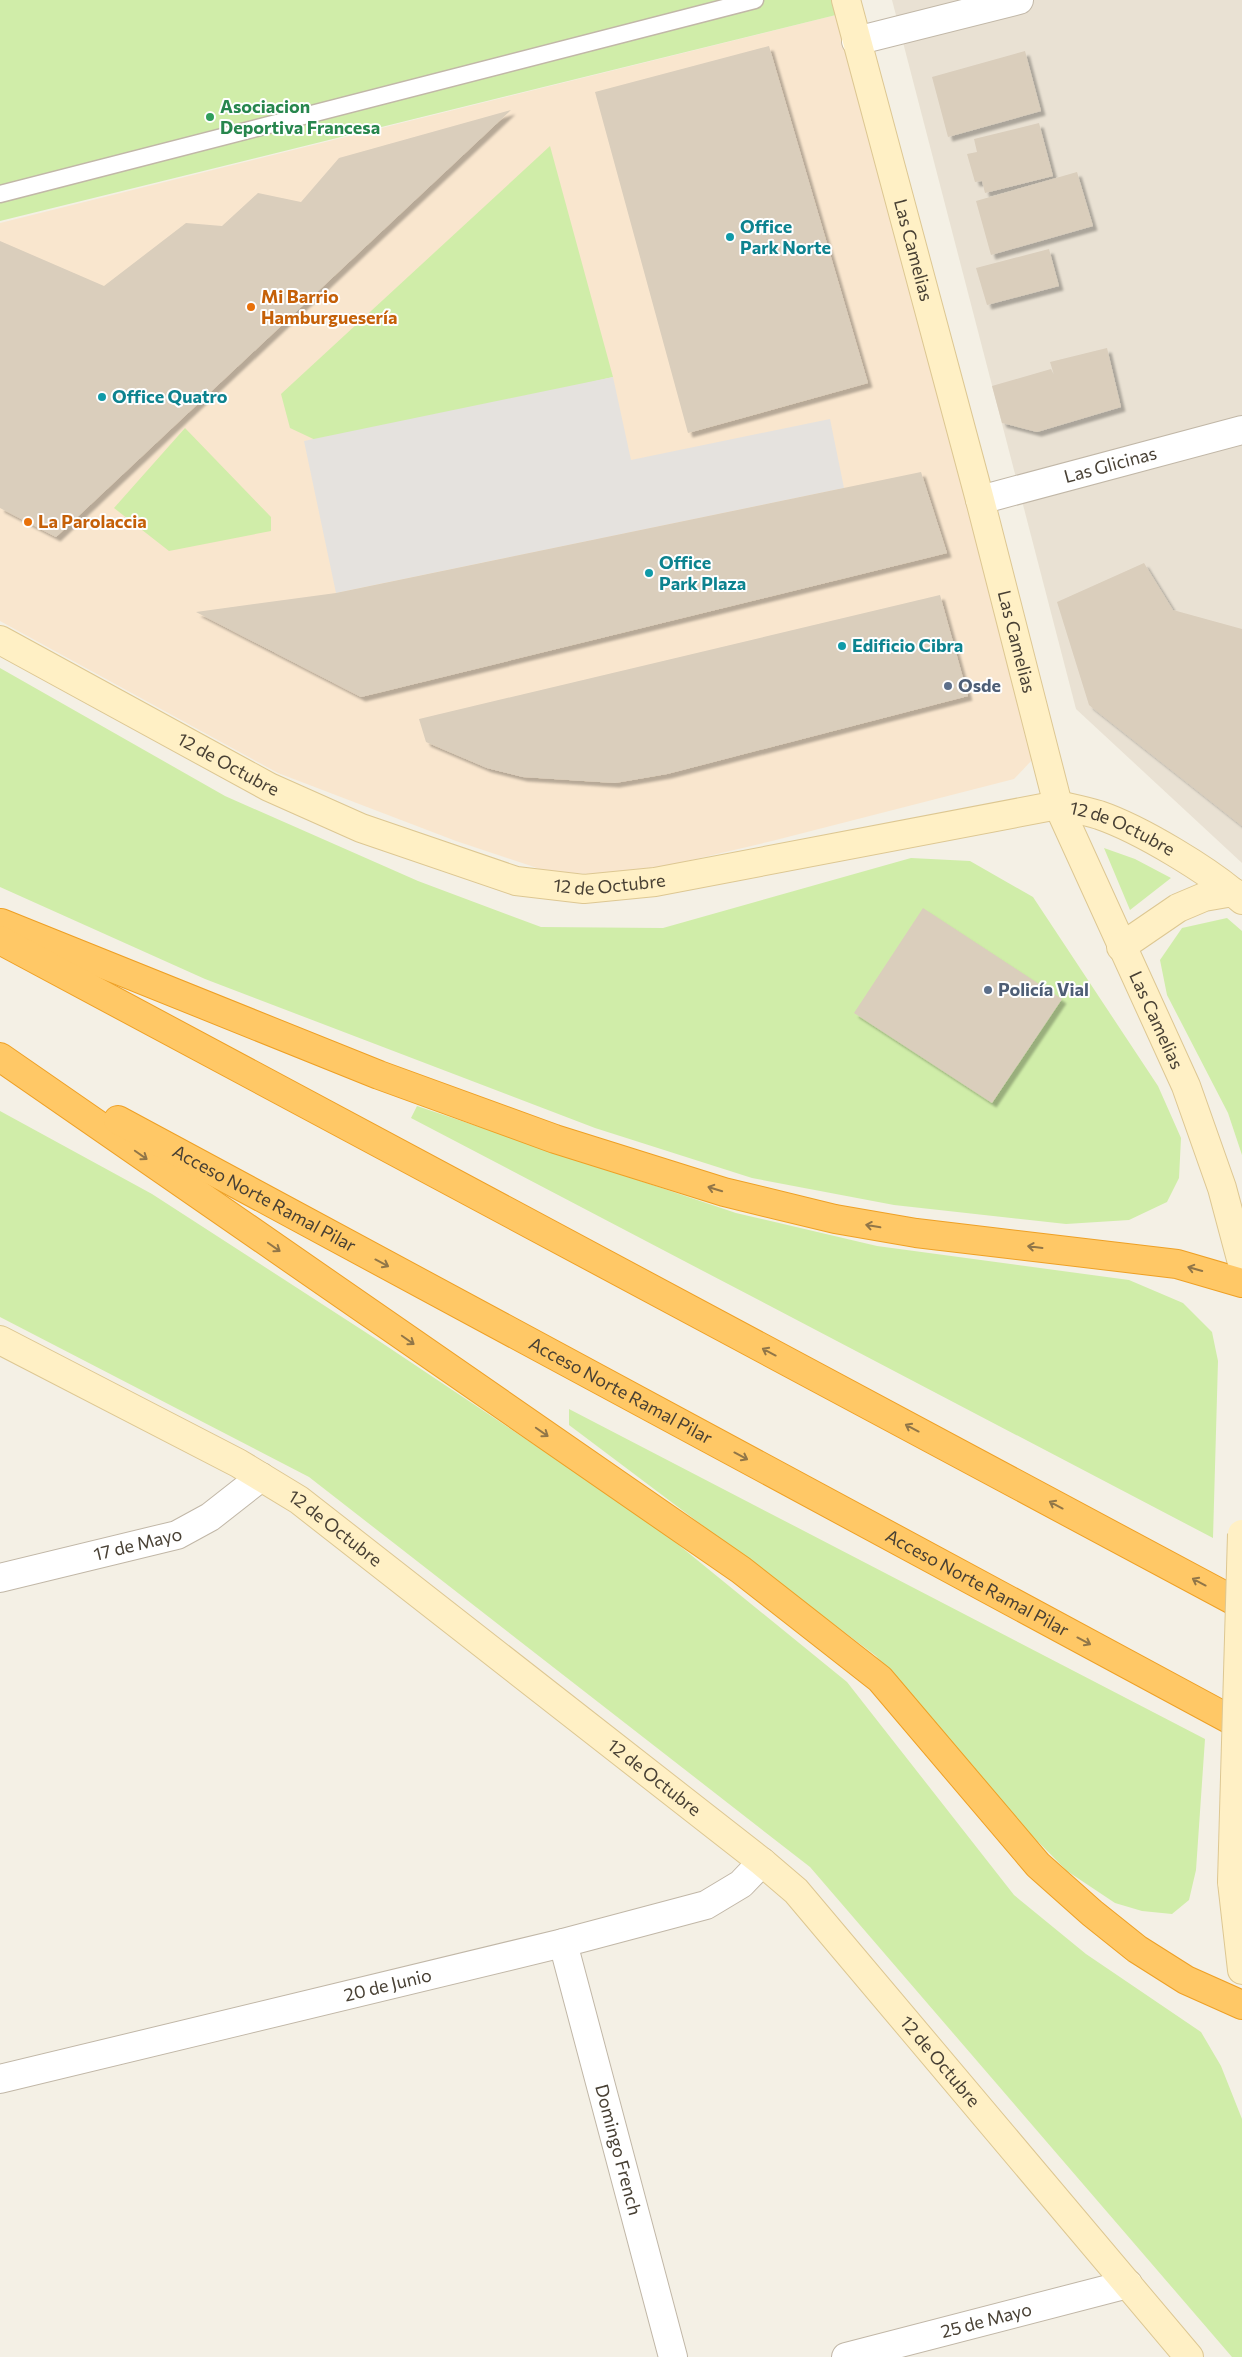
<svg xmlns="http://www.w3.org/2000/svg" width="1242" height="2357" font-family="Commissioner,sans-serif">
  <defs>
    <filter id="shadow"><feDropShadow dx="4.5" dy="4.5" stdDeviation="1" flood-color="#0004"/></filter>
  </defs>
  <rect width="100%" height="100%" fill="#f4f0e5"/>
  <path fill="#e9e1d3" d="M892,0H1242V863L1076,709Z"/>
  <path fill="#f9e6ce" d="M840,14L1029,732L1033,759L1014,779L772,841L653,869L602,875L546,871L456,841L278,773L0,621V223Z"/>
  <path fill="#d0eda9" d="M0,0H836L840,14L0,221Z
    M550,146L613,377L324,444L290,428L281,394Z
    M185,428L271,517V531L169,551L114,508Z
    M0,668L225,796L418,881L541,927L663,928L911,858L970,861L1033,897L1158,1086L1181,1138L1179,1178L1167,1202L1129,1220L1066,1224L894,1205L752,1178L595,1128L205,979L0,887Z
    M1104,848L1135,859L1171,878L1130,910Z
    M1227,918L1242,931V1155L1228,1113L1167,995L1160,960L1182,928Z
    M417,1106L736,1213L877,1246L1129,1280L1183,1303L1212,1332L1218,1361L1213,1538L411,1118Z
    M0,1111L152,1194L376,1339L653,1524L847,1682L1014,1895L1086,1954L1201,2032L1221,2066L1242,2119V2357H1232L810,1867L309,1477L0,1317Z
    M569,1409L1205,1739L1196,1870L1189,1900L1172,1914L1142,1911L1115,1903L1067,1871L1005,1808L926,1712L876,1656L569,1425Z"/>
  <path fill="#e5e2de" d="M613,377L631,460L830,419L844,488L336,593L304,441Z"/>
  <path fill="#dacebc" filter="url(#shadow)" d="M769,46L868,383L688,433L595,92Z
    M1025,51L1041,111L948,137L932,77Z
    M511,110L56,537L0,508V241L104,286L186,223L222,226L258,193L301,202L339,158Z
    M1039,123L1053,176L985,193L982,181L975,182L967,154L977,152L974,139Z
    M1077,172L1093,226L991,255L976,201Z
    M1049,249L1059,286L987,305L976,268Z
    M1107,348L1121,407L1037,432L1002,423L992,386L1051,369L1054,375L1050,362Z
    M921,472L947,553L361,697L196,612L336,593Z
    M1144,563L1173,610L1242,629V826L1089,705L1057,602Z
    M940,595L968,696L667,774L615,783L523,777L487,768L426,742L419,719Z
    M923,908L1062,999L992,1103L854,1013Z"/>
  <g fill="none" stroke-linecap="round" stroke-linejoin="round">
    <g stroke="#c1b7a7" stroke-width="19">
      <path id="lane" d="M0,194L755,0"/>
    </g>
    <g stroke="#c1b7a7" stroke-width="30">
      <g id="street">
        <path d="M856,41L1019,0"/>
        <path id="s1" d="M980,500L1242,430"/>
        <path id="s2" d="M0,1578L177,1535L210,1517L261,1477"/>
        <path id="s3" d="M563,1943L673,2357"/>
        <path id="s4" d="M0,2079L563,1943L706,1905L741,1884L762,1862"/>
        <path id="s5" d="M846,2357L1128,2284"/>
      </g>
    </g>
    <g stroke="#ddc792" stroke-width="30">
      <g id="secondary">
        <path id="s6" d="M846,0L980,500L1058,805L1186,1086L1222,1188L1242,1263"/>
        <path id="s7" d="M0,640L269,787L361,828L516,881L584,889L655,882L1058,805C1071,808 1086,811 1099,815C1140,829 1210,871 1242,900"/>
        <path d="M1121,947L1178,908L1204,897L1233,892"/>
        <path id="s8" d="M0,1340L238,1463L299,1500L762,1862L796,1891L1189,2357"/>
        <path d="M1232,1882L1242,1970"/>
      </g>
    </g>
    <g stroke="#eea025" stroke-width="30">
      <g id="highway">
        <path d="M1,923L379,1075L555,1139L724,1192L835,1219L916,1233L1177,1264L1242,1283"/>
        <path d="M0,940L1242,1605"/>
        <path d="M0,1057L741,1570L880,1679L1038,1865L1092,1913L1137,1949L1186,1980L1242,2005"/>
        <path id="s9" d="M118,1120L1242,1726"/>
      </g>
    </g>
    <use href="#lane" stroke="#fff" stroke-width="16"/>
    <use href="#street" stroke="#fff" stroke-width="28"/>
    <use href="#secondary" stroke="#fff0c5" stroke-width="28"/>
    <use href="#highway" stroke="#ffc866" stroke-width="28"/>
    <g stroke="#ddc792" stroke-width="30" stroke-linecap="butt">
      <path id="secondary-bridge" d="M1232,1882L1242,1534"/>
    </g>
    <use href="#secondary-bridge" stroke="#fff0c5" stroke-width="28"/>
  </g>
  <defs><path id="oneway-shaft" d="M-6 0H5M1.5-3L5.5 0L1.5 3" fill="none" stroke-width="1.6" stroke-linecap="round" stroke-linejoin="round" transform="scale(1.25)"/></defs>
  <g stroke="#917648">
    <use href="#oneway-shaft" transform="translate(141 1155) rotate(35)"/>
    <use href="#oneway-shaft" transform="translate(715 1189) rotate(-163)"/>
    <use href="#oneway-shaft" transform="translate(873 1226) rotate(-170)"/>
    <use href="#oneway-shaft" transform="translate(274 1247) rotate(35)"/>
    <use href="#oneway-shaft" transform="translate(1035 1247) rotate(-173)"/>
    <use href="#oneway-shaft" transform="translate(382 1263) rotate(28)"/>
    <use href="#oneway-shaft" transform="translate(1195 1269) rotate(-164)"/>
    <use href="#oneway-shaft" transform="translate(408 1340) rotate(35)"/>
    <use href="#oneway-shaft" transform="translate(769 1352) rotate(-152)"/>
    <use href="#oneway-shaft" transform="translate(912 1428) rotate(-152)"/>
    <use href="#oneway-shaft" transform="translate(542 1432) rotate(35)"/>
    <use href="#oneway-shaft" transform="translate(741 1456) rotate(28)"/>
    <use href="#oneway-shaft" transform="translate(1056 1505) rotate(-152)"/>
    <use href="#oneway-shaft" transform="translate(1199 1582) rotate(-152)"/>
    <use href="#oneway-shaft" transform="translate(1084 1641) rotate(28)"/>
  </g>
  <circle fill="#2e9e5b" stroke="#fff" stroke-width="2" cx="210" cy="117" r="5"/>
  <g fill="#0f9aa8" stroke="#fff" stroke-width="2">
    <circle cx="730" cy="237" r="5"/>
    <circle cx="102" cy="397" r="5"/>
    <circle cx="649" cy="573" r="5"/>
    <circle cx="842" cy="646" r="5"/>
  </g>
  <g fill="#e8710a" stroke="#fff" stroke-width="2">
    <circle cx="251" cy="307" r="5"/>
    <circle cx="28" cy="522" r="5"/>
  </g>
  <g fill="#5c6f8a" stroke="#fff" stroke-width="2">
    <circle cx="948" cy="686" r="5"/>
    <circle cx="988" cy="990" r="5"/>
  </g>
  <g text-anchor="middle" stroke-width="4" stroke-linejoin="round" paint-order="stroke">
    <g font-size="18" font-weight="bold" fill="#27864d" stroke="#fff" text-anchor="start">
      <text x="220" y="113">Asociacion<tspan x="220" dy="21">Deportiva Francesa</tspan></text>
    </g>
    <g font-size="18" font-weight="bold" fill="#0d838f" stroke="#fff" text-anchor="start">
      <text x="740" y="233">Office<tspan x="740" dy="21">Park Norte</tspan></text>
      <text x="112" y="403">Office Quatro</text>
      <text x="659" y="569">Office<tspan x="659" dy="21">Park Plaza</tspan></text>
      <text x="852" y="652">Edificio Cibra</text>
    </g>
    <g font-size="18" fill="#484034" stroke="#fff">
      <text dy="6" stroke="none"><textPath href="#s6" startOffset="259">Las Camelias</textPath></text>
      <text dy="6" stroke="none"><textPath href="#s1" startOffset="135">Las Glicinas</textPath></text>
      <text dy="6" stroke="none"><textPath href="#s6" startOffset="664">Las Camelias</textPath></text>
      <text dy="6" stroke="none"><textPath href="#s7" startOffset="260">12 de Octubre</textPath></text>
      <text dy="6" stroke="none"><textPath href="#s7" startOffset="1190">12 de Octubre</textPath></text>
      <text dy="6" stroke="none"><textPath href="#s7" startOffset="665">12 de Octubre</textPath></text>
      <text dy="6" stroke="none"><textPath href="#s6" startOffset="1069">Las Camelias</textPath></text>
      <text dy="6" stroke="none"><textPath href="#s9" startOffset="166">Acceso Norte Ramal Pilar</textPath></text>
      <text dy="6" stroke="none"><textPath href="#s9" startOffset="571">Acceso Norte Ramal Pilar</textPath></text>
      <text dy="6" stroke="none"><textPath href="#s8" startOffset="385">12 de Octubre</textPath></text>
      <text dy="6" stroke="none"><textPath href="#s2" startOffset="142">17 de Mayo</textPath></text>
      <text dy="6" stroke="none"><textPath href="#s9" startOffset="976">Acceso Norte Ramal Pilar</textPath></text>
      <text dy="6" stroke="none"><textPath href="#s8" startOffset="790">12 de Octubre</textPath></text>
      <text dy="6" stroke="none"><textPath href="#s4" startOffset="399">20 de Junio</textPath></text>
      <text dy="6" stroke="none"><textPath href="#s8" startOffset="1195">12 de Octubre</textPath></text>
      <text dy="6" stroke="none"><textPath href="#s3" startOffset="214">Domingo French</textPath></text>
      <text dy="6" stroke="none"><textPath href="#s5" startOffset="145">25 de Mayo</textPath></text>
    </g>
    <g font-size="18" font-weight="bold" fill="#c56008" stroke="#fff" text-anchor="start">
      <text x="261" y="303">Mi Barrio<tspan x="261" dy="21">Hamburguesería</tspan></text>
      <text x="38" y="528">La Parolaccia</text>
    </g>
    <g font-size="18" font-weight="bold" fill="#4e5e75" stroke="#fff" text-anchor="start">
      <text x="958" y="692">Osde</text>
      <text x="998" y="996">Policía Vial</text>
    </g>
  </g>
</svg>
